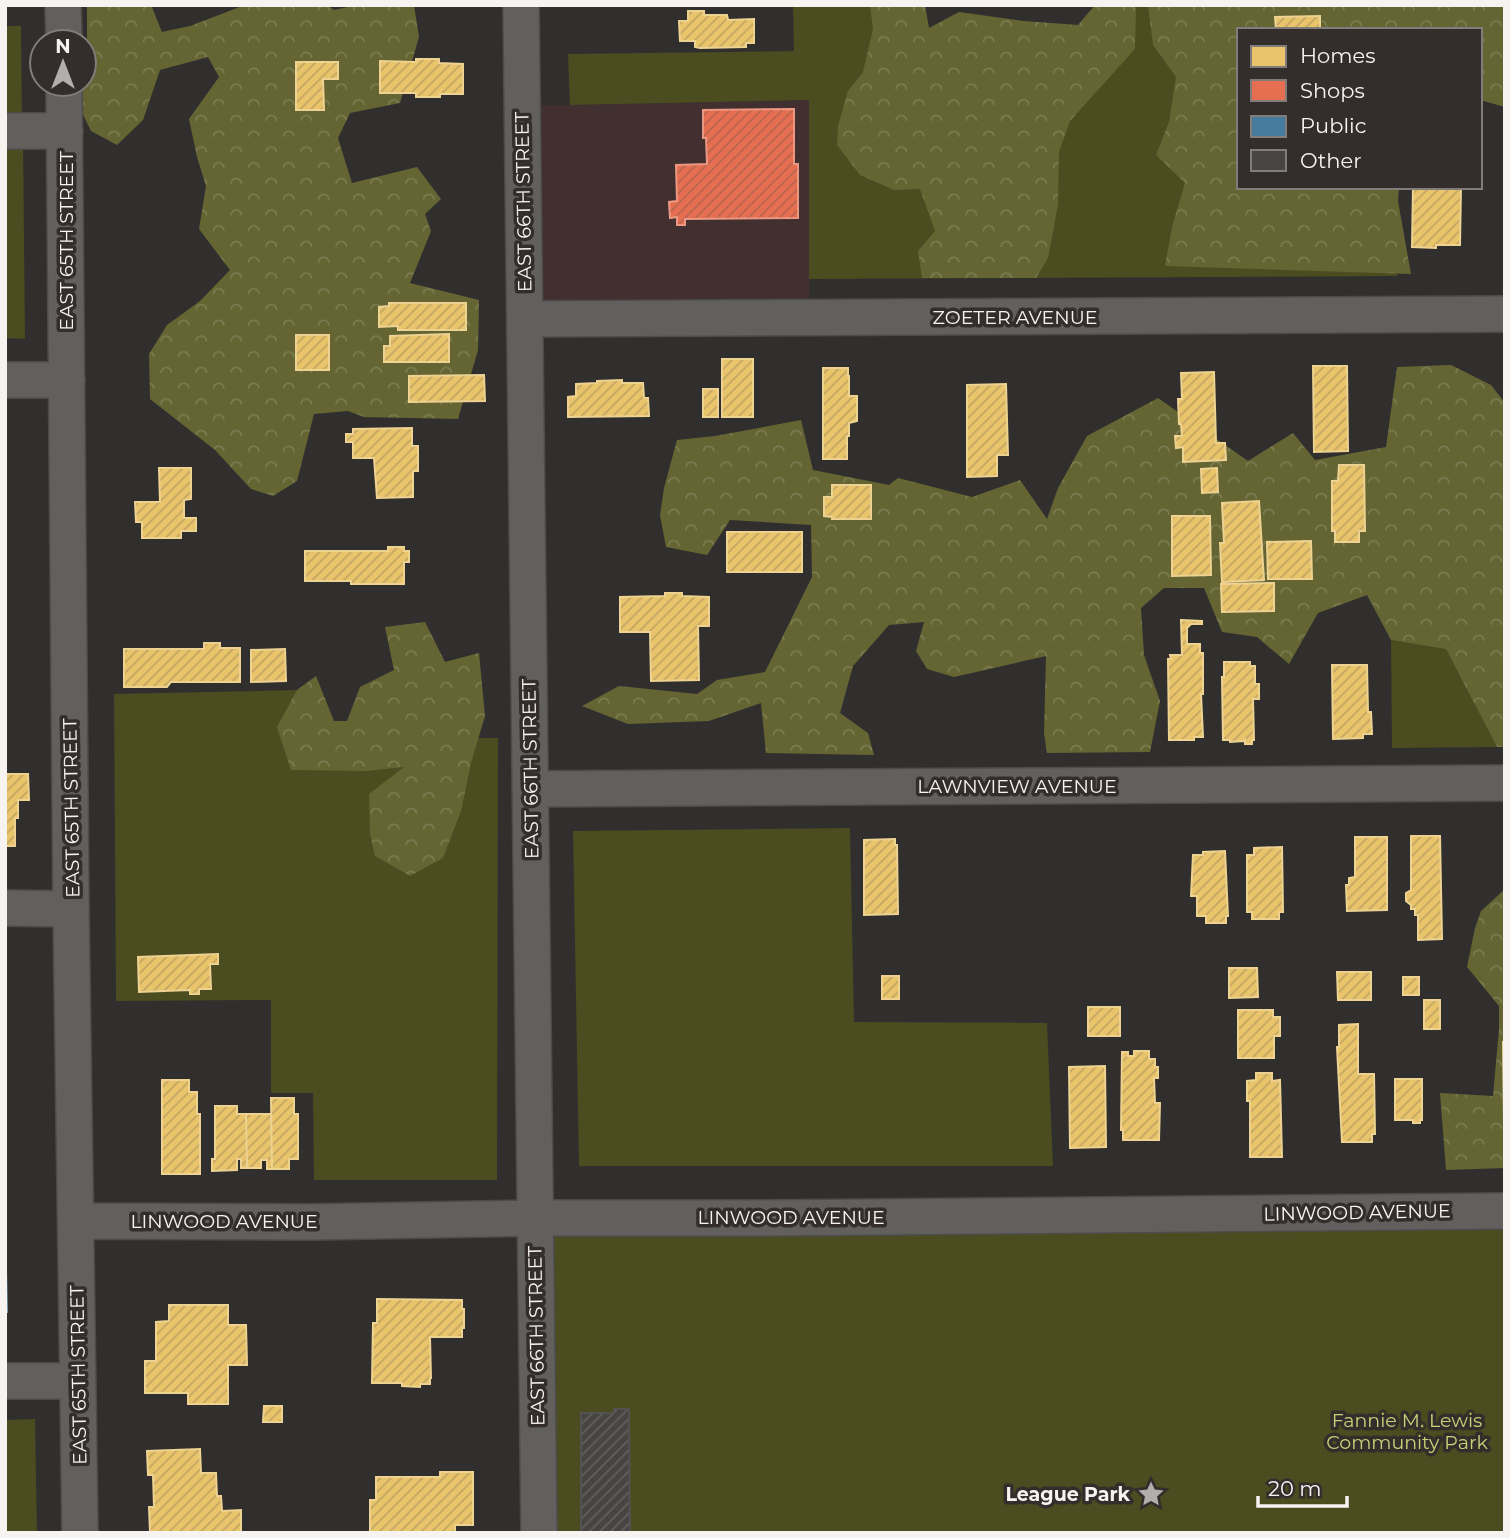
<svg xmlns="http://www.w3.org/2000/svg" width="1510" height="1538" font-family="Montserrat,sans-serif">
  <defs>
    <pattern id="forest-crowns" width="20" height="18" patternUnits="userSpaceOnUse" patternTransform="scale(1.75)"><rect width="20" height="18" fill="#646533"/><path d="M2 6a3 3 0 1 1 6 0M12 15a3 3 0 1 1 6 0" fill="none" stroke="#7b7c51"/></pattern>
    <pattern id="homes-hatch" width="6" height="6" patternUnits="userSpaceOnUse" patternTransform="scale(1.75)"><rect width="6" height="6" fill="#e9c46a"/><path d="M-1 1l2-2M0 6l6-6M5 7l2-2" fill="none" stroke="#c1a562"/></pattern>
    <pattern id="shops-hatch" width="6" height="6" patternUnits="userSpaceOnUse" patternTransform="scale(1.75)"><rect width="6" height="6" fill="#e76f51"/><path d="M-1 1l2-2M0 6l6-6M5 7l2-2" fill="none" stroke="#b8644e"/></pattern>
    <pattern id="public-hatch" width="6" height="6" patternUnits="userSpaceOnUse" patternTransform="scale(1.75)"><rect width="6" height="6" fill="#457b9d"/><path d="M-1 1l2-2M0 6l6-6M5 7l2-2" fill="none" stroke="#476477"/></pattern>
    <pattern id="building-hatch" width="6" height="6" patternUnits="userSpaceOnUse" patternTransform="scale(1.75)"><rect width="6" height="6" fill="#474543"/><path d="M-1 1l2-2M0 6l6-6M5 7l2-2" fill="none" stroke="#62605f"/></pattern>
  </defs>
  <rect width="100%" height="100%" fill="#312f2d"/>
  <path fill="#423031" d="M809,100V318L525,319L522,106Z"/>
  <path fill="#4b4c20" d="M793,5H891L895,99L1075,96L1111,5H1259L1239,30V187H1398L1397,276L809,279V100L570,105L568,54L794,51Z
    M5,26H21L22,123H5Z
    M23,138L25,339L5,338V139Z
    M1391,640L1446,648L1497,747L1392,748Z
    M297,690L299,737L498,738L497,1180H314L313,1093H271V1000L116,1001L114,694Z
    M850,828L854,1022L1047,1023L1053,1166H579L573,831Z
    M1505,1210V1533H539L535,1218Z
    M35,1419L37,1533H5V1420Z"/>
  <path fill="url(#forest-crowns)" d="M87,5H151L162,32L190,26L245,5H327L334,10L357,5H414L419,37L400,103L350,113L338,138L352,183L417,167L441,199L425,214L431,231L410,283L479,300L478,350L458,419L364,417L348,411L314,414L297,481L273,496L251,489L215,450L150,399L149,354L167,325L200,301L230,270L199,229L206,186L197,157L189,119L219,77L208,57L160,70L143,120L117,145L91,131L74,96L78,84H84V63L87,51Z
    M870,5H925L929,28L959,12L1024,21L1078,25L1095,5H1136L1135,49L1070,121L1059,152L1058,205L1048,258L1036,278H922L918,251L935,231L920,189L894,190L860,175L837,145L838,126L848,91L863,72L873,29Z
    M1148,5H1505V107L1480,100V30H1239V187H1399L1398,201L1411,274L1165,266L1172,227L1185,183L1156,155L1169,122L1176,77L1153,45Z
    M1451,365L1491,385L1505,403V747H1497L1446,649L1391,640L1367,595L1318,613L1289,664L1257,637L1222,632L1204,588H1164L1141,608L1144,655L1160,701L1150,752L1047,753L1044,733L1046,656L954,677L927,669L916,651L924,622L889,625L853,666L840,713L868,733L874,755L766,753L761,703L709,721L628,724L582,706L619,686L697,694L717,680L765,672L812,577L811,525L730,520L707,555L666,547L660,515L664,488L677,440L715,436L801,420L813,470L889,485L898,478L972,497L1020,480L1047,519L1058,488L1087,436L1158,398L1248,461L1293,433L1315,460L1386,447L1397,367Z
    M425,622L445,662L479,653L485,716L471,763L461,811L443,858L410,876L375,856L370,834L369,794L404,767L366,771L291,770L277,727L297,690L316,676L334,721H347L360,687L394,670L385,627Z
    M1505,889V1168L1446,1170L1440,1093L1493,1096L1499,1029V1006L1467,967L1475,928L1481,911Z"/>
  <path fill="url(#homes-hatch)" stroke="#edd292" stroke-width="2" d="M688,11H704V15H727L728,20L754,19V43H746V47L700,48L695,47V41H680L679,21H688Z
    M1320,16V30H1276L1275,17Z
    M416,59H439V63L463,64V94H440V97H416V93H380V61L416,62Z
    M296,62H338V79H323L324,110H296Z
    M1413,187H1461L1460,245H1436V248L1412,247Z
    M389,303H466V330H398V326L379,327V307L389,306Z
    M449,334V362H384V346H390V336Z
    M296,335H329V370H296Z
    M722,359H753V417H722Z
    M1313,366H1347L1348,451L1314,452Z
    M823,368H848V376H849V396H857V421L849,423V436H847V459H823Z
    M1214,372L1216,443H1225L1226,460L1183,462V447L1176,448L1175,436H1182L1181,424H1179L1178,399H1182L1181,373Z
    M484,375L485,401L409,402V376Z
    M622,380V383H643L644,398H648L649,416L568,417V397L576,396V384L597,383V381Z
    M1006,384L1008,455H997V476L967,477V385Z
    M703,389H718V417H703Z
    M412,428V446H418V471H413V497L377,498L374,458H353V442H346V434H353V429Z
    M1339,465H1364L1365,531H1359V542H1335V531H1332V481H1338Z
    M159,468H191V499L184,500V518H196V531H181V538H142V522H136L135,502H160Z
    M1217,468L1218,492L1202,493L1201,469Z
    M832,485H871V519H832V517L824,516V497H832Z
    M1259,501L1264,580L1222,582L1220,543H1224L1222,503Z
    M1172,516H1210L1211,575L1172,576Z
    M727,532H802V572H727Z
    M1311,541L1312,579H1268L1267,542Z
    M388,547H404V551H409V562H404V584H351V581H305V551H388Z
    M1274,583V611L1222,612L1221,584Z
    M665,593H682V596L709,597V626H698L699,680L651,681L650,632H620V597L665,596Z
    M1181,620L1202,621V624H1191L1187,628V644H1200V653H1203V694H1201L1203,737H1194V740H1169L1168,659H1171L1170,655H1182Z
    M204,643H220V648H240V682H171L167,687H124V649H204Z
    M285,649L286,681L251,682V650Z
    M1224,662H1250V666H1255V684H1259V699H1253L1254,740H1252V744H1245V740L1244,741L1230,742V740H1223L1222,677H1224Z
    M1332,665H1367L1368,712H1371L1372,734H1363V738L1333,739Z
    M5,774H28L29,800H18V818H15V846H5Z
    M1411,836H1440L1442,939L1418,940V915H1415V909H1411V905L1406,901V893L1411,890Z
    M1355,837H1387V910L1347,911L1346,885H1349V878L1355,877Z
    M895,839V845H897L898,914L864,915V840Z
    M1282,847L1283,912H1279V919H1252V912H1247V855H1254V848Z
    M1225,851L1228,916H1226V923H1206V916H1197V896H1191L1193,855H1203V852Z
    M218,954V964H210L211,989H199V994H190V990L139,992L138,957Z
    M1229,968H1257L1258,997L1229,998Z
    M1337,972H1371V1000H1338Z
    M882,976H899V999H882Z
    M1403,977H1419V995H1403Z
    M1424,1000H1440V1029H1424Z
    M1088,1007H1120V1036H1088Z
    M1238,1010H1273V1017H1280V1036H1274V1058H1238Z
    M1358,1024V1074H1374L1375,1134H1372V1142H1342L1337,1047H1339V1025Z
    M1503,1042H1505V1120H1504Z
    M1134,1051H1149V1059H1155V1067H1158V1078H1154L1155,1103H1160L1159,1140H1123V1130H1121L1122,1052H1128V1056H1134Z
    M1105,1066L1106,1147L1070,1148L1069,1067Z
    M1256,1073H1272V1081L1280,1080L1282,1157H1250V1101H1247V1081L1256,1080Z
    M1395,1079H1422V1120H1420V1123H1413V1120H1395Z
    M162,1080H189V1092H197V1114H200V1174H162Z
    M271,1098H294V1114H298V1159H289V1169H272Z
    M215,1106H237V1114H246L247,1168H241V1159H237V1170L212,1171V1159H215Z
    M246,1114H271L272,1169H267V1160H261V1168H247Z
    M377,1299L462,1300V1309H464V1328H462V1337H430L431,1378H430V1384H420V1387L402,1386V1383H372L373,1323H377Z
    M169,1305H228V1325H246L247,1365H228V1404H188V1393H145V1361H156V1322L169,1321Z
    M264,1406H282V1422H263Z
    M200,1449L201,1473H216L217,1496H221L222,1511L241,1510V1533L150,1532L149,1507H154L153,1475H148L147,1451Z
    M440,1472H473V1525H455V1533H370V1500H376V1477H440Z"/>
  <path fill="url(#shops-hatch)" stroke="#ec9781" stroke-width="2" d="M794,109V164H798V218L685,219V225H677V217L670,218L669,202L677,201L676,165L707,164L706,138H703V110Z"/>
  <path fill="url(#public-hatch)" stroke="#7a9fb6" stroke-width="2" d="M5,1225L7,1312H5Z"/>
  <path fill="url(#building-hatch)" stroke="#545250" stroke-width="2" d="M614,1409H629L630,1533H581V1413H614Z"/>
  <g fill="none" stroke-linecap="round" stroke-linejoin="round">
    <g stroke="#4d4c4a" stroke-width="38">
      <path id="minor" d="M63,5L64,42
        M521,5L539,1533
        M64,84L71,909L80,1533
        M5,131H65
        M525,319L1505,314
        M5,380H67
        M530,789L1505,783
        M5,908L71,909
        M76,1221L311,1222L535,1218H770L1505,1211
        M5,1381H78"/>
    </g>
    <use href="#minor" stroke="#62605e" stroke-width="35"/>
  </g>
  <defs>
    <g id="sight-bare" transform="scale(2.1)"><path d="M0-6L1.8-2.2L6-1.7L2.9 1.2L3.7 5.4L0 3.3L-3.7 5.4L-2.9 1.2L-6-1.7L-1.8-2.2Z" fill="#b1aeac" stroke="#332e2b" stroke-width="2.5" paint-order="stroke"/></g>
  </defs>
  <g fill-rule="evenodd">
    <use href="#sight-bare" x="1151" y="1494"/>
  </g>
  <g text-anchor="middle" stroke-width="7" stroke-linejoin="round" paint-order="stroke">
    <g font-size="19" fill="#f6f3f1" stroke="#332e2b">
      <text transform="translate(523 202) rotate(-91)" y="7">EAST 66TH STREET</text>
      <text transform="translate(66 241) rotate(-90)" y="7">EAST 65TH STREET</text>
      <text x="1015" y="324">ZOETER AVENUE</text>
      <text transform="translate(530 769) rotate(-91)" y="7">EAST 66TH STREET</text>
      <text x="1017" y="793">LAWNVIEW AVENUE</text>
      <text transform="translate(71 808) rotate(-91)" y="7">EAST 65TH STREET</text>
      <text transform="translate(1357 1212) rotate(-1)" y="7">LINWOOD AVENUE</text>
      <text x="791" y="1224">LINWOOD AVENUE</text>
      <text x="224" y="1228">LINWOOD AVENUE</text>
      <text transform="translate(536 1336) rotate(-91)" y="7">EAST 66TH STREET</text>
      <text transform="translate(78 1375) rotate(-91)" y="7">EAST 65TH STREET</text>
    </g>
    <g font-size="19" fill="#cbcf77" stroke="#332e2b">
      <text x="1407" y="1427">Fannie M. Lewis<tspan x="1407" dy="22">Community Park</tspan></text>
    </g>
    <g font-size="19" font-weight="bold" fill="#f6f3f1" stroke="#332e2b" text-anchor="end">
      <text x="1130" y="1501">League Park</text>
    </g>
  </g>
  <rect width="1510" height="1538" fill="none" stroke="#f6f3f1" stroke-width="14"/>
  <rect x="1237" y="28" width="245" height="161" fill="#332e2b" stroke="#817d7a" stroke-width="2"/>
  <rect x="1251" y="46" width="35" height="21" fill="#e9c46a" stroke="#817d7a" stroke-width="2"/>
  <text x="1300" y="63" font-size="21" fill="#f6f3f1">Homes</text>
  <rect x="1251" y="80" width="35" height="21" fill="#e76f51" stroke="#817d7a" stroke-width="2"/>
  <text x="1300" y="98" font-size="21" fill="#f6f3f1">Shops</text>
  <rect x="1251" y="116" width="35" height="21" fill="#457b9d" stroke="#817d7a" stroke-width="2"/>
  <text x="1300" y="133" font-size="21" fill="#f6f3f1">Public</text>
  <rect x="1251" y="150" width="35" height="21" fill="#474543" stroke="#817d7a" stroke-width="2"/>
  <text x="1300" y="168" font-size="21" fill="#f6f3f1">Other</text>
  <g transform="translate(63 63)"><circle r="33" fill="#332e2b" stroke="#817d7a" stroke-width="2"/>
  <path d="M0-5L12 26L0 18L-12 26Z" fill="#b1aeac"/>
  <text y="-10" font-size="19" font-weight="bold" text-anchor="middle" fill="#f6f3f1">N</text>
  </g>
  <path d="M1258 1496v10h89v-10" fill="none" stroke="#f6f3f1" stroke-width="3.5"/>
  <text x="1268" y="1496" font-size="21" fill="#f6f3f1" stroke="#332e2b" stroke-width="5" paint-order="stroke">20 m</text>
</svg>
